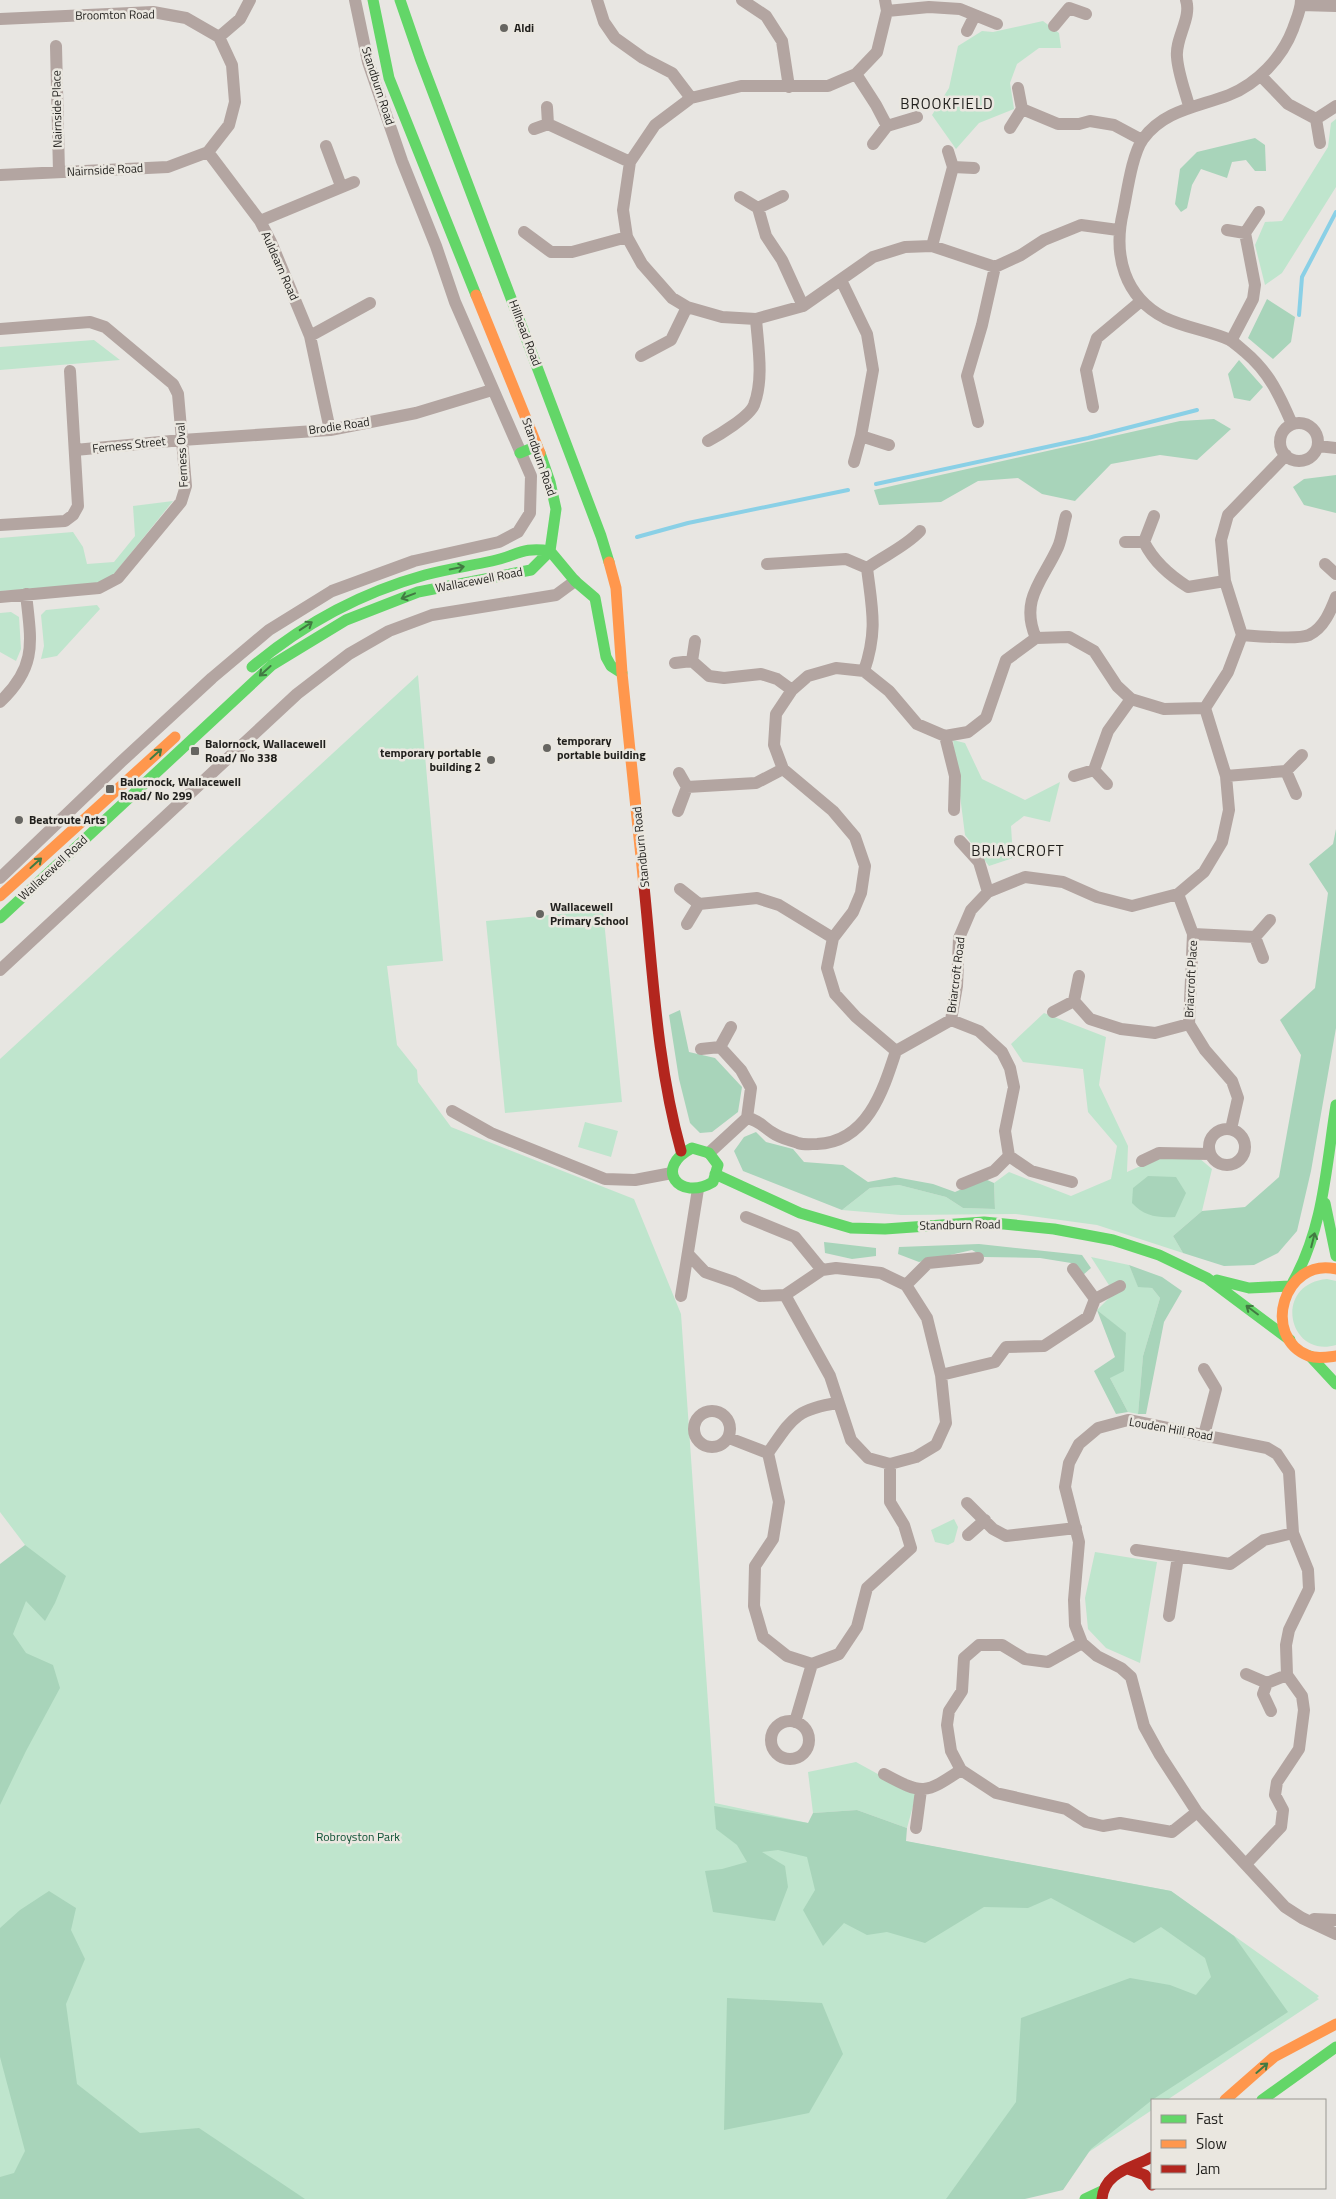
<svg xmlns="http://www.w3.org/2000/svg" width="1336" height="2199" font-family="'Titillium Web',sans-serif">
  <rect width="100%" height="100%" fill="#e8e6e2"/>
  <path fill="#bfe5cd" d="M1043,21L1059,33L1061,48H1039L1017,64L1010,83L1014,109L979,123L956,149L932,115L949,88L958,46L982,31L993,32Z
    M1336,119V187L1282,273L1265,285L1255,245L1265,222L1282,221L1328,147L1331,123Z
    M94,340L120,360L0,370V347Z
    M173,501L110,579L96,585L0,591V538L73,532L83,547L87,564L114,562L135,536L133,506Z
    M97,605L100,609L57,656L41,659L44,646L41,615L46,610Z
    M11,612L19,617L21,649L16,661L0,652V613Z
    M418,675L443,961L387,966L397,1045L417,1070L418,1082L451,1127L634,1199L681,1314L715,1803L808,1823L1171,1891L1319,1996L1317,1998L1319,1999L1167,2100H1152V2110L1018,2199H0V1638L25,1545L0,1512V1059Z
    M953,740L965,743L982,779L1025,800L1060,782L1050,822L1024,816L1011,826L1013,858L989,866L965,835Z
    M603,910L622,1102L505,1113L486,921Z
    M1044,1013L1106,1037L1099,1085L1128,1146L1127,1172L1161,1157L1199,1158L1212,1169L1202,1211L1173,1236L1183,1253L1097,1225L1016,1214L901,1215L842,1210L870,1188L899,1185L946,1197L963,1208L995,1209L994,1183L1009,1172L1071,1196L1111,1179L1117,1146L1088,1112L1083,1069L1023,1062L1011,1044Z
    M585,1122L618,1131L611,1157L578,1147Z
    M1091,1257L1129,1265L1138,1286L1152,1288L1160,1298L1143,1356L1138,1414L1128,1412L1110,1378L1126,1334L1097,1310L1114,1293Z
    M1327,1279L1336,1281V1345C1288,1359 1272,1284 1327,1279Z
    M954,1519L958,1527L954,1542L948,1545L935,1542L931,1530Z
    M1095,1552L1157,1562L1140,1663L1106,1648L1088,1629L1085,1598Z
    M856,1762L916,1795L907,1828L857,1810L813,1813L808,1772Z"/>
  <path fill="#a8d4ba" d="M1255,138L1265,145L1266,171H1255L1246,160L1232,162L1227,178L1201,169L1192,185L1187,208L1181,212L1175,204L1180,169L1197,152Z
    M1267,299L1295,317L1291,342L1273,359L1248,338Z
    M1239,360L1263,387L1250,401L1234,398L1228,374Z
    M1214,419L1231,429L1197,460L1160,455L1111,464L1075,501L1042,494L1018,478L978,481L941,502L879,505L874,490L1180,421Z
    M1336,475V513L1304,505L1293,487L1304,479Z
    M1336,829V1028L1311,1171L1297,1231L1278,1253L1254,1265L1224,1266L1183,1253L1173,1236L1202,1211L1245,1207L1279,1177L1301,1055L1280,1020L1315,988L1328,893L1309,864L1333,844Z
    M680,1010L689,1052L715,1058L742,1087L738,1112L712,1132L700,1133L690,1123L679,1079L669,1015Z
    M756,1132L766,1142L793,1149L804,1162L843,1165L868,1182L895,1177L933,1184L955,1192L985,1179L994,1183L995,1209L963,1208L946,1197L899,1185L870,1188L842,1210L743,1171L734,1151L744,1137Z
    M1148,1176L1176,1177L1186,1193L1175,1217C1157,1218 1144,1216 1132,1203L1133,1188Z
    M824,1242L876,1248V1256L852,1259L825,1253Z
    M979,1244L1082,1255L1091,1268L1083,1275L1071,1263L1040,1258L984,1257L972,1250L919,1262L898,1254L899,1247Z
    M1129,1265L1162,1277L1182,1291L1164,1322L1146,1414H1138L1143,1356L1160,1298L1152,1288L1138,1287Z
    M1097,1310L1126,1333L1124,1371L1110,1378L1128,1412L1116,1414L1094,1371L1115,1357Z
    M25,1545L66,1576L55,1603L45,1621L26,1601L13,1634L26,1653L53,1665L60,1688L26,1751L0,1805V1564Z
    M714,1806L808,1823L813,1813L857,1810L907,1828L906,1841L1171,1891L1234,1936L1288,2012L1152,2100L1091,2149L1063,2190L1025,2199H946L1016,2102L1021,2018L1130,1978L1170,1985L1196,1995L1211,1977L1205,1958L1161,1927L1134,1943L1051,1898L1028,1908L984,1907L925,1943L887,1932L867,1935L844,1923L823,1946L803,1910L815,1890L807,1857L778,1850L762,1852L785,1866L788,1887L775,1921L713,1912L705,1871L722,1869L747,1862L737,1845L716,1829Z
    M49,1891L76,1908L71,1930L85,1959L66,2004L77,2084L140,2133L199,2128L305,2199H0V2177L14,2173L25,2151L0,2057V1928L20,1910Z
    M727,1998L822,2003L843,2054L809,2113L724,2130Z"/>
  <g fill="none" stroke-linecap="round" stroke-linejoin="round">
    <path stroke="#8ad0e6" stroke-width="4" d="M1299,315L1302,277L1336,212
      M876,484L1088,438L1197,410
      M637,537L688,523L848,490"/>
    <path stroke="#b3a5a1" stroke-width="12" d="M597,0L604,22L615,38L643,58L672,73L691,98
      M742,0L766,16L782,41L789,87
      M885,0L887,11L877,52L856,74L828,86H741L691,98L655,125L630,162L623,210L627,237L642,264L672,298L687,307L722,317L756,319L803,306L873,257L905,247L932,246L995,267L1021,255L1044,240L1081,225L1118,230
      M1186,0C1192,18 1175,38 1177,57C1178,73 1185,91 1189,106
      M1301,5L1336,6
      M887,11L929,7L960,9L997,24
      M0,19L153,12L186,18L219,37L232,65L235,102L229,125L208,152
      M1054,26L1069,8L1086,14
      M967,31L975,15
      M219,37L240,19L250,0
      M56,46L59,172
      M856,74L876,105L887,126
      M1261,76L1288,104L1316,119
      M1022,109L1058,124H1079L1090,121L1114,125L1142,140
      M548,124L630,162
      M1010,128L1022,109L1018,88
      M534,129L548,124L547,107
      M1320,143L1316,119L1336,106
      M873,144L887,126L917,117
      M326,146L341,186
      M948,151L953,167L974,168
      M208,152L260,221L271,242L310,336L330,430
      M0,175L168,167L208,152
      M740,197L758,208L783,196
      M758,208L766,236L782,260L803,306
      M260,221L354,182
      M1227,230L1245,233L1259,212
      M524,232L551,252H572L627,237
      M932,246L953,167
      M841,280L867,334L873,370L861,436L854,462
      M0,329L90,322L105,327L173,384L178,394L186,486L181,502L118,578L99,588L0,597
      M310,336L370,303
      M1231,341L1253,299L1255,285L1245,233
      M641,356L671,340L687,307
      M1093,407L1086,370L1097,338L1141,301
      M978,422L967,376L982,325L995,267
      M1280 442a19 19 0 1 1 38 0a19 19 0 1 1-38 0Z
      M1292,424C1280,396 1269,372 1245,352C1240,348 1235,343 1230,340C1210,331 1186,328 1165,318C1124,297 1113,255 1123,212C1127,193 1132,154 1143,139C1164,110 1198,107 1229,95C1257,84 1282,58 1293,29C1296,20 1301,10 1301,0
      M861,436L889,445
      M708,441C719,435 749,417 754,405C764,379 758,346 756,319
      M1318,446L1336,448
      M75,450L182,440L330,430L416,413L492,390
      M0,525L65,521L73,515L78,506L70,371
      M1125,542H1144L1154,516
      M1144,542C1154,562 1169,575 1188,587L1225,581
      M767,564L846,559L867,568C885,555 905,547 920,531
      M1325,564L1336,574
      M1242,635C1256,636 1298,640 1309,635C1324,628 1331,610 1336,597
      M1036,638C1019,599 1044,579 1058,547C1062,538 1063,526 1066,516
      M692,661L709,676L724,678L761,674L777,679L792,690
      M675,663L692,661L695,641
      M864,671C878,630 872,609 867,568
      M0,702C38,666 31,641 26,594
      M945,736L955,776L954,810
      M1094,770L1108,731L1131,699
      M1074,776L1094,770L1107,784
      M1226,776L1286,771
      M687,787L756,783L783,769
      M1296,794L1286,771L1302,755
      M678,811L687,787L679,773
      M960,841L979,862L988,892
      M0,878L122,761L212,678L269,630L332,591L414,561L499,542L518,532L530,513L531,476L455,302L436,246L402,161L368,62L355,0
      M680,889L699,904L687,924
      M1178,894L1193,934L1189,1024L1205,1050L1232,1081L1238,1098L1231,1129
      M699,904L757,898L779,905L833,938
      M1193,934L1255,937
      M1263,958L1255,937L1270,920
      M0,970L297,694L349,654L389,631L432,615L556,595L575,581
      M1074,1001L1090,1019L1121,1029L1155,1033L1189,1024
      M1053,1012L1074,1001L1079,976
      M951,1020L979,1031L1002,1052L1010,1068L1014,1087L1005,1131L1009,1156L1031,1171L1072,1182
      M720,1047L741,1070L751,1088L747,1118
      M701,1049L720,1047L731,1027
      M896,1051L856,1017L835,994L827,968L833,938L853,912L861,893L865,866L855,837L833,811L783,769L774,745L776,714L792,690L808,676L836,668L864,671L889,691L917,724L945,736L968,732L986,718L1006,660L1036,638L1069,637L1094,651L1117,686L1131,699L1164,709L1205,708
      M452,1111L491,1133L605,1179L635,1180L672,1173
      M1209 1147a18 18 0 1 1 36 0a18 18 0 1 1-36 0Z
      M709,1153L747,1118C759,1120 763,1127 773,1133C780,1138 790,1140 798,1143C804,1145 811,1144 817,1144C867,1142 883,1091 896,1051L951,1020L957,986L959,938L971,910L988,892L1025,877L1063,882L1097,897L1132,906L1178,894L1204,872L1222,842L1229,810L1226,776L1205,708L1228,672L1242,635L1225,581L1221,540L1228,515L1286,455
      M1142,1161L1159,1153L1210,1154
      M962,1184L994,1171L1009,1156
      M746,1217L795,1237L822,1270
      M689,1255L705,1272L734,1282L760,1296L785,1295L830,1376L851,1440L868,1458L890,1464
      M906,1285L928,1263L978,1258
      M785,1295L822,1270L836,1268L881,1273L906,1285L927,1318L941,1375L946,1423L936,1445L916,1457L890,1464
      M681,1296L698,1189
      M1095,1299L1120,1286
      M1204,1369L1216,1389L1204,1435
      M941,1375L995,1362L1006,1347L1044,1346L1088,1317L1095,1299L1073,1269
      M838,1403C795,1409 792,1419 768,1453L779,1502L773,1539L755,1566L754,1606L763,1637L787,1656L812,1664L839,1654L857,1627L867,1588L911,1548L904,1525L890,1502V1464
      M694 1429a18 18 0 1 1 36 0a18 18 0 1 1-36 0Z
      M729,1438L768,1453
      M967,1503L993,1529L1006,1536L1076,1528
      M968,1535L985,1520
      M1136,1550L1230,1564L1264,1540L1293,1533
      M1169,1616L1178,1556
      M1082,1643L1048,1662L1025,1659L1002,1645H979L964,1658L962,1691L949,1711L947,1725L951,1751L961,1770L996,1793L1066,1809L1086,1822L1103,1826L1120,1823L1172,1832L1197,1812
      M1246,1674L1267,1683
      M1271,1711L1263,1694L1267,1683L1287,1675
      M771 1740a19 19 0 1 1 38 0a19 19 0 1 1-38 0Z
      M795,1722L812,1664
      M884,1774C923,1795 925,1794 961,1770
      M916,1828L921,1790
      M1246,1864L1281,1827L1283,1810L1275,1795L1277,1782L1299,1749L1304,1710L1302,1696L1287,1675L1286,1645L1289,1630L1309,1589L1308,1570L1293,1533L1289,1472L1277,1454L1267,1448L1128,1420L1098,1428L1079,1444L1069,1463L1065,1487L1079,1542L1074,1600L1075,1625L1082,1643L1097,1656L1121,1668L1131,1677L1144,1726L1160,1755L1197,1812L1285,1907L1302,1918L1336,1934
      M1314,1919L1336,1920"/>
    <path stroke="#63d668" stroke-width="11" d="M373,0L389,78L476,295
      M400,0L420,58L601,536L609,562
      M520,453L537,446
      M540,453L550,482L556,509L550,551L575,581L595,598L606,657L611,666L622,673
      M252,667C303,624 360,593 425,575C447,569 469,566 492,561C516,556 523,546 550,551
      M0,918L272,665L346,620L418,592L531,570L550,551
      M692,1148L709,1153L718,1165L713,1182C679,1202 653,1168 692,1148Z
      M715,1174L800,1213L851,1228L885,1229L984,1222L1054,1229L1113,1240L1159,1255L1207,1278L1290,1340
      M1325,1203L1336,1256
      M1217,1280L1249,1288L1290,1286
      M1293,1282C1324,1227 1326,1166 1336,1105
      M1310,1356L1336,1384
      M1262,2100L1336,2047
      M1085,2199L1102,2191"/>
    <path stroke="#ff974d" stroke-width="11" d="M476,295L540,453
      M609,562L616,588L622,673L644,886
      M0,896L175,737
      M1336,1269C1284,1257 1260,1337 1309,1356C1318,1359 1328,1357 1336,1356
      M1225,2100L1274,2057L1336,2024"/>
    <path stroke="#b3261e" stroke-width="11" d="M644,886C653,974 657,1065 681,1151
      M1128,2169L1145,2175L1152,2185
      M1102,2199C1104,2172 1132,2168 1152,2157"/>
  </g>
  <defs><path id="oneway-shaft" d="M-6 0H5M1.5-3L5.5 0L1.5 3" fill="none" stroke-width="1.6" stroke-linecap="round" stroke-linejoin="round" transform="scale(1.25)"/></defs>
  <g stroke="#427a42">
    <use href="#oneway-shaft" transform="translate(457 568) rotate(-11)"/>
    <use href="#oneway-shaft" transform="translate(408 596) rotate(159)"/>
    <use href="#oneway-shaft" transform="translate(306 626) rotate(-33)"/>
    <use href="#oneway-shaft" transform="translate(265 671) rotate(138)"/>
    <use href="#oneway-shaft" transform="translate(156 754) rotate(-42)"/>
    <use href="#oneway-shaft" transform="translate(36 863) rotate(-42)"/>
    <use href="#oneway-shaft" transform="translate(1313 1240) rotate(-76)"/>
    <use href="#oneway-shaft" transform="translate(1252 1310) rotate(-143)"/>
    <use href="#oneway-shaft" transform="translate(1262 2068) rotate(-41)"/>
  </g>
  <g fill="#666561" stroke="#eae7e0" stroke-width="2">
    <circle cx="504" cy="28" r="5"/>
    <circle cx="547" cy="748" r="5"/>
    <rect x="190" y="746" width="10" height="10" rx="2.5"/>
    <circle cx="491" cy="760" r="5"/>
    <rect x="105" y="784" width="10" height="10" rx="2.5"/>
    <circle cx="19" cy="820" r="5"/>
    <circle cx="540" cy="914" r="5"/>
  </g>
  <g text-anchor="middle" stroke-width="5" stroke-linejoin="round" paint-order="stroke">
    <g font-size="12" fill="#201f1c" stroke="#eae7e0">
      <text transform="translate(115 15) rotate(-1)" y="4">Broomton Road</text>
      <text transform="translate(378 86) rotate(72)" y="4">Standburn Road</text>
      <text transform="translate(57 109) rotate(-91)" y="4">Nairnside Place</text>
      <text transform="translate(105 170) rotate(-3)" y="4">Nairnside Road</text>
      <text transform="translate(280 266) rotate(66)" y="4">Auldearn Road</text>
      <text transform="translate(525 333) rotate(69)" y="4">Hillhead Road</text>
      <text transform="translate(339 426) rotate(-8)" y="4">Brodie Road</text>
      <text transform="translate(129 445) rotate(-6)" y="4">Ferness Street</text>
      <text transform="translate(182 455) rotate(-93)" y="4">Ferness Oval</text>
      <text transform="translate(539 457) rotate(71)" y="4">Standburn Road</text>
      <text transform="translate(479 580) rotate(-11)" y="4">Wallacewell Road</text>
      <text transform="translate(641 847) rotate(-96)" y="4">Standburn Road</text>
      <text transform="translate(53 868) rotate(-43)" y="4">Wallacewell Road</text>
      <text transform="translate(956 975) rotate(-83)" y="4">Briarcroft Road</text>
      <text transform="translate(1191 979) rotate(-87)" y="4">Briarcroft Place</text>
      <text transform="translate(960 1225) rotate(-1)" y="4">Standburn Road</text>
      <text transform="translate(1171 1429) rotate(10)" y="4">Louden Hill Road</text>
    </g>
    <g font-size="12" font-weight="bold" fill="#201f1c" stroke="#eae7e0" text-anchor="start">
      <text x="514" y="32">Aldi</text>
      <text x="557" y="745">temporary<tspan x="557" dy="14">portable building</tspan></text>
      <text x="205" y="748">Balornock, Wallacewell<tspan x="205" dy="14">Road/ No 338</tspan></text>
      <text x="481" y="757" text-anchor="end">temporary portable<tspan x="481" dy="14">building 2</tspan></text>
      <text x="120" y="786">Balornock, Wallacewell<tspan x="120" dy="14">Road/ No 299</tspan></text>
      <text x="29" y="824">Beatroute Arts</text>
      <text x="550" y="911">Wallacewell<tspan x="550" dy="14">Primary School</tspan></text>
    </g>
    <g font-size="12" fill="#0e5034" stroke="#eae7e0">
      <text x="358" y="1841">Robroyston Park</text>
    </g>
    <g font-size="15" letter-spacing="1" fill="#201f1c" stroke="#eae7e0">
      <text x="947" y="109">BROOKFIELD</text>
      <text x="1018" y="856">BRIARCROFT</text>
    </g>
  </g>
  <rect x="1151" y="2099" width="175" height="90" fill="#eae7e0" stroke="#999792"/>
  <rect x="1161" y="2115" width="25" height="8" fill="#63d668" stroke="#999792"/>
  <text x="1196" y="2124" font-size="15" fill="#201f1c">Fast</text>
  <rect x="1161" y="2140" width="25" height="8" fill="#ff974d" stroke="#999792"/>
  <text x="1196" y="2149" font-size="15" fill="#201f1c">Slow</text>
  <rect x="1161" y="2165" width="25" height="8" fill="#b3261e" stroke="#999792"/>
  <text x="1196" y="2174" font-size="15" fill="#201f1c">Jam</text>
</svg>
